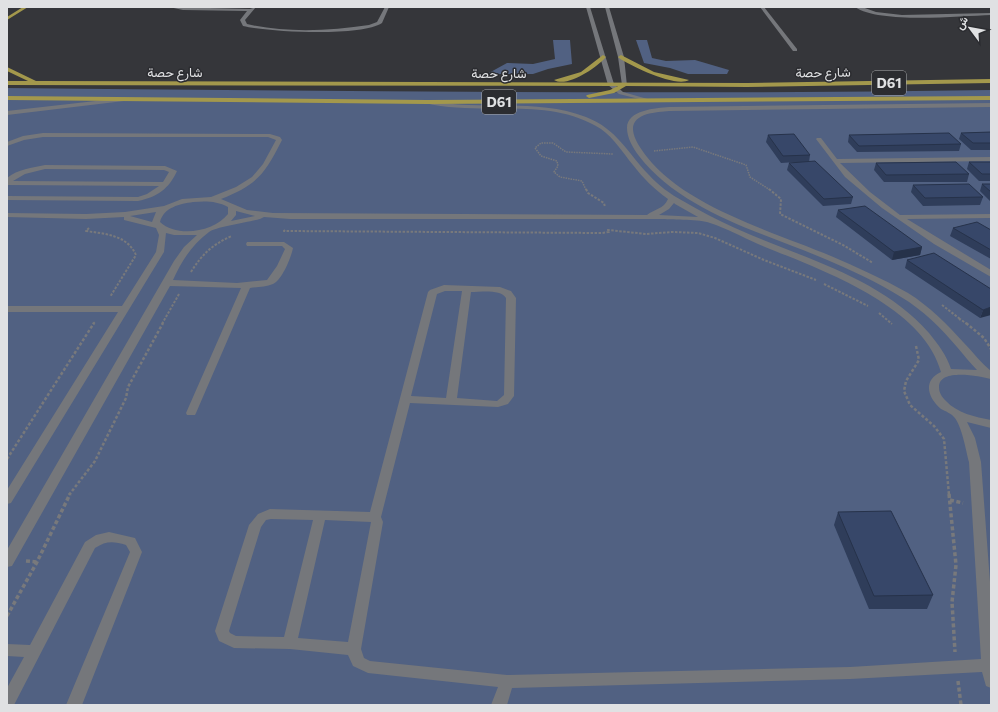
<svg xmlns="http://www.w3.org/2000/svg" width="998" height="712" font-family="Commissioner,Vazirmatn,sans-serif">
  <rect width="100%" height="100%" fill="#35363a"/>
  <path fill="#516182" d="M553,40H570L572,64L548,69L533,74H487L507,63L533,64L555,59Z
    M636,40H647L652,58L666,61L695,60L729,70L727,74H688L670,68L644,63Z
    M7,88C335,91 663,95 991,90V705H7Z"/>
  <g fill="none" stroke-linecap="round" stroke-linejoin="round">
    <path stroke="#78797c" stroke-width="1.5" stroke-dasharray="1.5 1" stroke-linecap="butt" d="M654,151L693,147L746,165L750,177L770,190
      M586,190L582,181L560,177L554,172L558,166L557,161L541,156L535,148L541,143H553L566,152L613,154"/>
    <path stroke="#78797c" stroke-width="2" stroke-dasharray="2.5 1.5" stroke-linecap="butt" d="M586,189L588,193L604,203L605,207
      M769,189L781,199L780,214L843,245L873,263
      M89,228L86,231C106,234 127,235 136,255L110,297
      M285,230L284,231L602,233L609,232L608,230L646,234L672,232L698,233L715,238L764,260L816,280
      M191,272C202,254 213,244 232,236
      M824,284L868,306
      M942,305L960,319
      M879,313L892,324
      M959,320L960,319L967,324
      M93,324L95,322
      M162,324L179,294"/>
    <path stroke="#78797c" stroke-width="2.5" stroke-dasharray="3 2" stroke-linecap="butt" d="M966,323L984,338L991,349
      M916,346L919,360L906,381L904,391L910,405L934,426L944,439L949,495
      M7,459L94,323
      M69,495L95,461L126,398L128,387L163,323"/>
    <path stroke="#78797c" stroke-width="3.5" stroke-dasharray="4 2.5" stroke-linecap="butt" d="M949,494L956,565L952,602L955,652
      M950,500L963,503
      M26,561L37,562
      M7,616L37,562L70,494
      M958,681L961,705"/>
    <path fill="#75777b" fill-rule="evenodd" d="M169,7L250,9L256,7L245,20L247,24C285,33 330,31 369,25L377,22L385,7H389L382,23C361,37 269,32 243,26L240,20L247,11L183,10Z
      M586,7H590L614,84L623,92L651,100V102L619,94L608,85Z
      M605,7H609L624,57L627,86L622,85L618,57Z
      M760,7H764L797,49V51H793Z
      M855,7H862L876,12L902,15L991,13V15C959,16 880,24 855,7Z
      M122,98L124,99V101L7,115V111Z
      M427,100C480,112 533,97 586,117C617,129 627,152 649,175C658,185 670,194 683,201C700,211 717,220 735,228C801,258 879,276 929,333C938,344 947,356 951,369L977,370C970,363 964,355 957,347C941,328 923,310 901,297C877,282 851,270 825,259C763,233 681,211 639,156C633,148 627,138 627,128C627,110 656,108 669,107L991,103V107L669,111C657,112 632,113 633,130C634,140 641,149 647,157C686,207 774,232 831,256C857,267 883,279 908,293C929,306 947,324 964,343C973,352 981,363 991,371V379C979,376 939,368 939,387C939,393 942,397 946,401C957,413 975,417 991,420V428L967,422L975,438L981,462L991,595V688L986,686L982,672L850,679L512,688L507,705H491L498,687L368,673L353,666L348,655L290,649L234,648L219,641L215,631L249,525L258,514L270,509L370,512L428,292L430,290L444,285L500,287L511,291L516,298L514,396L508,404L498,407L410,403L381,517L383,522L361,649L364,658L370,661L507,675L850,667L981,659L969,462C966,451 962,426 954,417C952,414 945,411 941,409C927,397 923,380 941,372C923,304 816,268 758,244C742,237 726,228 710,223C700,219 674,220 662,219H290L264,217L260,219C250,222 215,227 209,232C192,245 182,260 173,280L237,283L267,280L277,266L285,249L282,246H247L246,244L247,242H284L293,248C291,258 282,280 273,284C266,287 257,287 250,288L196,413L195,415H187L186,413L241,288L170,286L12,566L7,567V550L174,261L184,247L197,235H174L166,233L164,252L11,503L7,504V490L118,312H7V306H122L156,252L159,235L156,228L124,220V217L86,219L7,217V213L86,214L125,212L164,206L182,199L211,197L236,187L252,177L263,164L276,140L268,137H43L24,140L7,146V142L23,136L43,133L270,134L280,137L282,140C265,174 257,185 221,199L247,210L273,213L647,215C654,209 664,209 668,199C654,189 643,178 633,165C623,153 614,138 601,129C548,95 482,117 425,103V101ZM193,202C206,201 217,201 228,207V214C214,232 177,238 160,222C164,207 180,204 193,202ZM674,203L675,204L698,217L659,215L669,209ZM236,211L255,216L231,221L236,215ZM156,212L152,222L130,216ZM445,291H462L446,398L411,396L437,294ZM471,292C481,292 501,289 506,298L504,395L497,401L457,398ZM271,519L313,520L284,637L236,636L230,633L229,631L261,527L266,520ZM325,520L371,522L348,642L298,638Z
      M817,138H821L837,159L991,157V161L840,163L870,192L900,215L991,214V218L907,219L991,270V277L934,244L882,208L845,177L816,139Z
      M45,165L165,166L177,171C169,189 157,197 138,201L7,200V196L138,197L147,194L159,186L7,185V178C18,169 32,168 45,165ZM45,169L164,170L169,172L163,182L13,181L25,174Z
      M109,532L135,538L142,552L82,705H66L130,552L126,545C113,541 106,541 95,548L14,705H7V688L24,657L7,656V644L30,645L85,542L96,535Z"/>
    <path fill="#a3984c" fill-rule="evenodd" d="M23,7H28L7,20V17Z
      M603,55L606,57L605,58C596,68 567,88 554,80L581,72Z
      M621,55L654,72L689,80C676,88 631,66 619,58L618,57Z
      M7,67L36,81L747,83L991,79V83L747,87L626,86L614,93L589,98L586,96L587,95L610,90L618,86L7,85V81H28L7,71Z
      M7,96L427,100L991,96V100L427,104L7,100Z"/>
  </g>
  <path fill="#2f3d5a" d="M120,7H154L152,8H121Z
    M991,132V150H971L959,139L961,133Z
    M768,135L810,155L809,162L853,197L851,204L823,206L787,170L789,163L796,162L781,163L766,142Z
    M849,135L961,144L959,151L857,152L848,142Z
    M969,162H991V181H979L967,169Z
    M876,163L969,174L967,182H884L874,170Z
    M982,184H991V202L980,191Z
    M913,185L983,197L980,205L923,206L911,192Z
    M838,210L922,247L920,255L892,260L836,217Z
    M953,228L991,230V259L950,236Z
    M907,260L991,289L980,318L905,268Z
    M838,512L933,595L927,609H869L834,525Z"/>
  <path fill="#26324a" d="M922,247L920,255L892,260L894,252Z
    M991,307V315L980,318L983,310Z"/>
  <path fill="#374769" stroke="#26324a" d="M991,132V143H973L961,133Z
    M949,133L961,144L859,146L849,135Z
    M794,134L810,155L783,156L768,135Z
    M815,161L853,197L824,199L789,163Z
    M956,162L969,174L886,175L876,163Z
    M969,162H991V174H982Z
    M969,184L983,197L925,198L913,185Z
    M982,184H991V192Z
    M865,206L922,247L894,252L838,210Z
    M977,222L991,230V250L953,228Z
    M934,253L991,289V307L983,310L907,260Z
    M891,511L933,595L874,596L838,512Z"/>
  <g text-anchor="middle" stroke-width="3" stroke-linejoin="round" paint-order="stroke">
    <g font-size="13" fill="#e0e1e3" stroke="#2b2c30">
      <text x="175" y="77">شارع حصة</text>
      <text transform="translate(823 72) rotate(-1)" y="5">شارع حصة</text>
      <text x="499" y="78">شارع حصة</text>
    </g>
    <g fill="#2b2c30" stroke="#aaabad" stroke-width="1">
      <rect x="872" y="71" width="34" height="24" rx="3"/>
      <rect x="482" y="90" width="34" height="24" rx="3"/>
    </g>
    <g font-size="14" font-weight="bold" fill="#e0e1e3">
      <text x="889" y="88">D61</text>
      <text x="499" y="107">D61</text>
    </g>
  </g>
  <rect width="998" height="712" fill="none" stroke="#e0e1e3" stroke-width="16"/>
  <g transform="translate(970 28) rotate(302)" stroke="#2b2c30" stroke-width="3" paint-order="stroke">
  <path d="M0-3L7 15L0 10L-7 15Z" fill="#e0e1e3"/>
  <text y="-6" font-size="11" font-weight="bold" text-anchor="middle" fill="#e0e1e3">ش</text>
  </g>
</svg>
